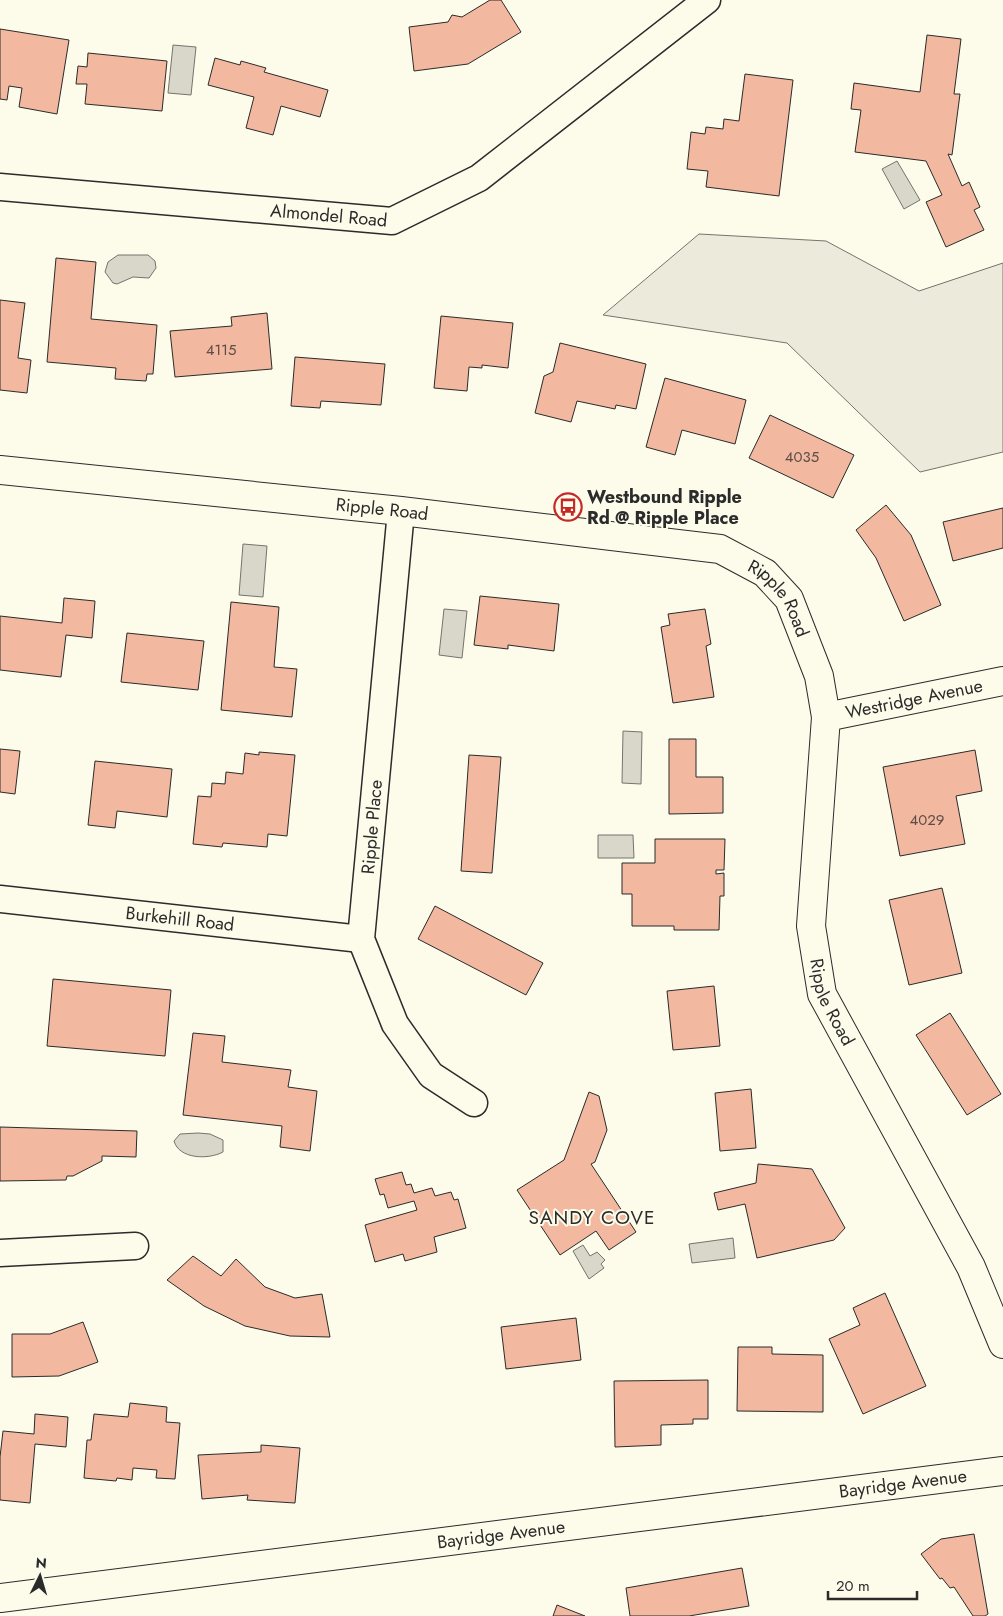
<svg xmlns="http://www.w3.org/2000/svg" width="1003" height="1616" font-family="Jost,sans-serif">
  <rect width="100%" height="100%" fill="#fdfbea"/>
  <path fill="#ecebdb" stroke="#74746e" d="M699,234L826,241L919,291L1003,263V452L920,472L787,343L603,315Z"/>
  <path fill="#d8d7c9" stroke="#74746e" d="M173,45L196,47L191,95L168,93Z
    M897,161L920,200L904,209L882,169Z
    M118,255H148L155,261L156,268L149,278L133,277L117,284L113,283L105,272L108,262Z
    M243,544L267,546L263,597L239,595Z
    M444,609L467,611L462,658L439,655Z
    M623,731L642,732L641,784L622,783Z
    M598,835H633L634,858H598Z
    M198,1133L210,1134L223,1140V1152C208,1160 179,1159 174,1141L180,1134Z
    M733,1238L735,1258L692,1263L689,1244Z
    M583,1245L590,1256L597,1252L605,1260L601,1264L604,1268L589,1279L573,1251Z"/>
  <path fill="#f2b8a0" stroke="#2b2b2b" d="M490,0H501L521,32L468,64L414,71L409,27L448,22L452,15L462,17Z
    M0,29L69,40L57,114L19,107L22,88L9,86L7,100L0,99Z
    M927,35L961,39L954,94H960L952,155L948,154L962,186L969,182L980,207L974,210L984,230L946,247L926,202L942,195L926,161L855,152L861,110L851,109L854,83L920,92Z
    M88,53L167,61L162,111L85,104L87,84H76L78,66L87,67Z
    M215,58L240,65L241,61L266,68L264,72L328,90L320,117L281,106L273,135L246,128L254,97L208,85Z
    M745,74L793,80L779,196L706,187L708,171L687,169L691,132L705,134L706,127L723,129L724,119L739,121Z
    M56,258L96,262L91,319L157,325L153,374H147L146,381L115,379L116,368L47,362Z
    M0,300L25,303L18,358L31,360L27,393L0,390Z
    M267,313L272,369L175,377L170,331L232,326L231,317Z
    M441,316L513,323L508,368L482,365V368L469,367L467,391L434,388Z
    M560,343L646,364L636,409L616,405L615,409L577,401L571,422L535,413L544,376L553,372Z
    M295,357L385,364L381,405L321,401L320,408L291,406Z
    M665,378L746,400L735,444L682,430L675,455L646,447Z
    M770,415L854,455L833,498L749,458Z
    M886,505L911,535L941,605L904,621L876,558L856,530Z
    M1003,508V548L953,561L943,522Z
    M480,596L559,604L554,651L508,645V649L474,645Z
    M64,598L95,601L92,638L66,635L61,677L0,670V616L62,623Z
    M231,602L279,607L274,667L297,669L292,717L221,710Z
    M705,609L711,644L706,646L714,697L673,703L661,627L670,625L668,614Z
    M127,633L204,641L198,690L121,682Z
    M669,739H696V777H723V813L669,814Z
    M0,749L20,751L15,794L0,792Z
    M975,750L982,791L956,796L965,844L900,856L883,767Z
    M259,752L295,755L287,836L268,834L267,847L223,843L222,847L193,844L198,796L211,797L212,783L225,784L226,772L243,774L245,753L259,755Z
    M469,755L501,757L492,873L461,871Z
    M95,761L172,769L167,817L117,811L115,828L88,825Z
    M655,839H725L724,870H716V874L724,873V896H720L719,930H674V926H632V894H622V863H655Z
    M942,888L962,973L909,985L889,900Z
    M435,906L543,963L526,995L418,939Z
    M53,979L171,990L165,1056L47,1046Z
    M714,986L720,1046L673,1050L667,991Z
    M950,1013L1001,1094L967,1115L916,1035Z
    M193,1033L225,1036L222,1062L291,1070L288,1087L317,1091L310,1151L280,1147L282,1126L183,1115Z
    M751,1089L756,1148L720,1151L715,1093Z
    M589,1092L599,1096L607,1130L595,1162L591,1164L636,1232L609,1250L596,1231L560,1255L517,1190L564,1160Z
    M0,1127L137,1131L136,1157L102,1156V1161L73,1176H67L66,1180L0,1181Z
    M758,1164L812,1169L845,1228L834,1240L757,1258L745,1204L718,1210L714,1193L756,1183Z
    M402,1172L406,1185L411,1184L414,1193L432,1188L435,1196L451,1192L454,1200L458,1199L466,1228L434,1237L437,1252L405,1261L403,1254L375,1262L365,1225L417,1210L414,1201L388,1208L384,1194L380,1195L375,1179Z
    M193,1256L221,1276L236,1259L265,1287L295,1298L322,1294L330,1337L290,1336L245,1326L204,1306L167,1280Z
    M885,1293L926,1386L863,1414L829,1339L860,1325L853,1308Z
    M576,1318L581,1360L506,1369L501,1327Z
    M83,1322L98,1362L59,1376L12,1377V1334H50Z
    M738,1347H772V1354L823,1355V1412L737,1411Z
    M708,1380V1419H693V1424L661,1425V1445L615,1447L614,1381Z
    M130,1403L167,1407L166,1422L180,1423L175,1479L156,1478L157,1470L133,1468L132,1480L117,1478L116,1481L84,1478L87,1440H91L94,1414L128,1417Z
    M35,1414L68,1417L66,1447L35,1444L30,1503L0,1500V1457L3,1431L34,1434Z
    M261,1445L300,1448L295,1503L247,1500L248,1495L202,1499L198,1455L261,1452Z
    M974,1534L988,1614L985,1616H973L954,1587L950,1588L942,1578L940,1579L921,1554L941,1539Z
    M742,1568L749,1606L689,1616H630L626,1588Z
    M557,1605L585,1616H553Z"/>
  <g fill="none" stroke-linecap="round" stroke-linejoin="round">
    <g stroke="#2b2b2b" stroke-width="29">
      <g id="minor">
        <path id="s1" d="M0,187L392,221L479,178L707,0"/>
        <path d="M401,511L361,939L395,1024L431,1075L474,1103"/>
        <path id="s2" d="M0,899L361,939"/>
        <path d="M0,1253L135,1246"/>
      </g>
    </g>
    <g stroke="#2b2b2b" stroke-width="30">
      <g id="tertiary">
        <path id="s3" d="M0,470L401,511L720,549L765,573L789,599L819,676L826,717L811,926L822,994L971,1267L1003,1344"/>
        <path id="s4" d="M826,717L1003,681"/>
        <path id="s5" d="M0,1598L1003,1471"/>
      </g>
    </g>
    <use href="#minor" stroke="#fdfbea" stroke-width="26"/>
    <use href="#tertiary" stroke="#fdfbea" stroke-width="28"/>
  </g>
  <defs>
    <g id="bus-ring" transform="scale(1.4375)"><circle r="9.5" fill="#fdfbea" stroke="#c62828" stroke-width="1.5"/><path d="M-5-6H5V4H4V6H2V4H-2V6H-4V4H-5ZM-3.5-4V0h7V-4ZM-3.5 1.2v1.5H-2V1.2ZM2 1.2v1.5H3.5V1.2Z" fill="#c62828"/></g>
  </defs>
  <g fill-rule="evenodd">
    <use href="#bus-ring" x="568" y="507"/>
  </g>
  <g text-anchor="middle" stroke-width="4" stroke-linejoin="round" paint-order="stroke">
    <g font-size="15" fill="#5d4e48">
      <text x="221" y="355">4115</text>
      <text x="802" y="462">4035</text>
      <text x="927" y="825">4029</text>
    </g>
    <g font-size="18" fill="#2b2b2b" stroke="#fdfbea">
      <text dy="6" stroke="none"><textPath href="#s1" startOffset="330">Almondel Road</textPath></text>
      <text dy="6" stroke="none"><textPath href="#s3" startOffset="384">Ripple Road</textPath></text>
      <text dy="6" stroke="none"><textPath href="#s3" startOffset="804">Ripple Road</textPath></text>
      <text dy="6" stroke="none"><textPath href="#s4" startOffset="90">Westridge Avenue</textPath></text>
      <text transform="translate(372 827) rotate(-85)" y="6">Ripple Place</text>
      <text dy="6" stroke="none"><textPath href="#s2" startOffset="181">Burkehill Road</textPath></text>
      <text dy="6" stroke="none"><textPath href="#s3" startOffset="1224">Ripple Road</textPath></text>
      <text dy="6" stroke="none"><textPath href="#s5" startOffset="910">Bayridge Avenue</textPath></text>
      <text dy="6" stroke="none"><textPath href="#s5" startOffset="505">Bayridge Avenue</textPath></text>
    </g>
    <g font-size="18" font-weight="bold" fill="#2b2b2b" stroke="#fdfbea" text-anchor="start">
      <text x="587" y="503">Westbound Ripple<tspan x="587" dy="21">Rd @ Ripple Place</tspan></text>
    </g>
    <g font-size="19" letter-spacing="1" fill="#2b2b2b" stroke="#fdfbea">
      <text x="592" y="1224">SANDY COVE</text>
    </g>
  </g>
  <g transform="translate(40 1576) rotate(5)" stroke="#fdfbea" stroke-width="4" paint-order="stroke">
  <path d="M0-4L9 19L0 12L-9 19Z" fill="#2b2b2b"/>
  <text y="-8" font-size="14" font-weight="bold" text-anchor="middle" fill="#2b2b2b">N</text>
  </g>
  <path d="M828 1591v8h89v-8" fill="none" stroke="#2b2b2b" stroke-width="2.5"/>
  <text x="836" y="1591" font-size="15" fill="#2b2b2b" stroke="#fdfbea" stroke-width="4" paint-order="stroke">20 m</text>
</svg>
